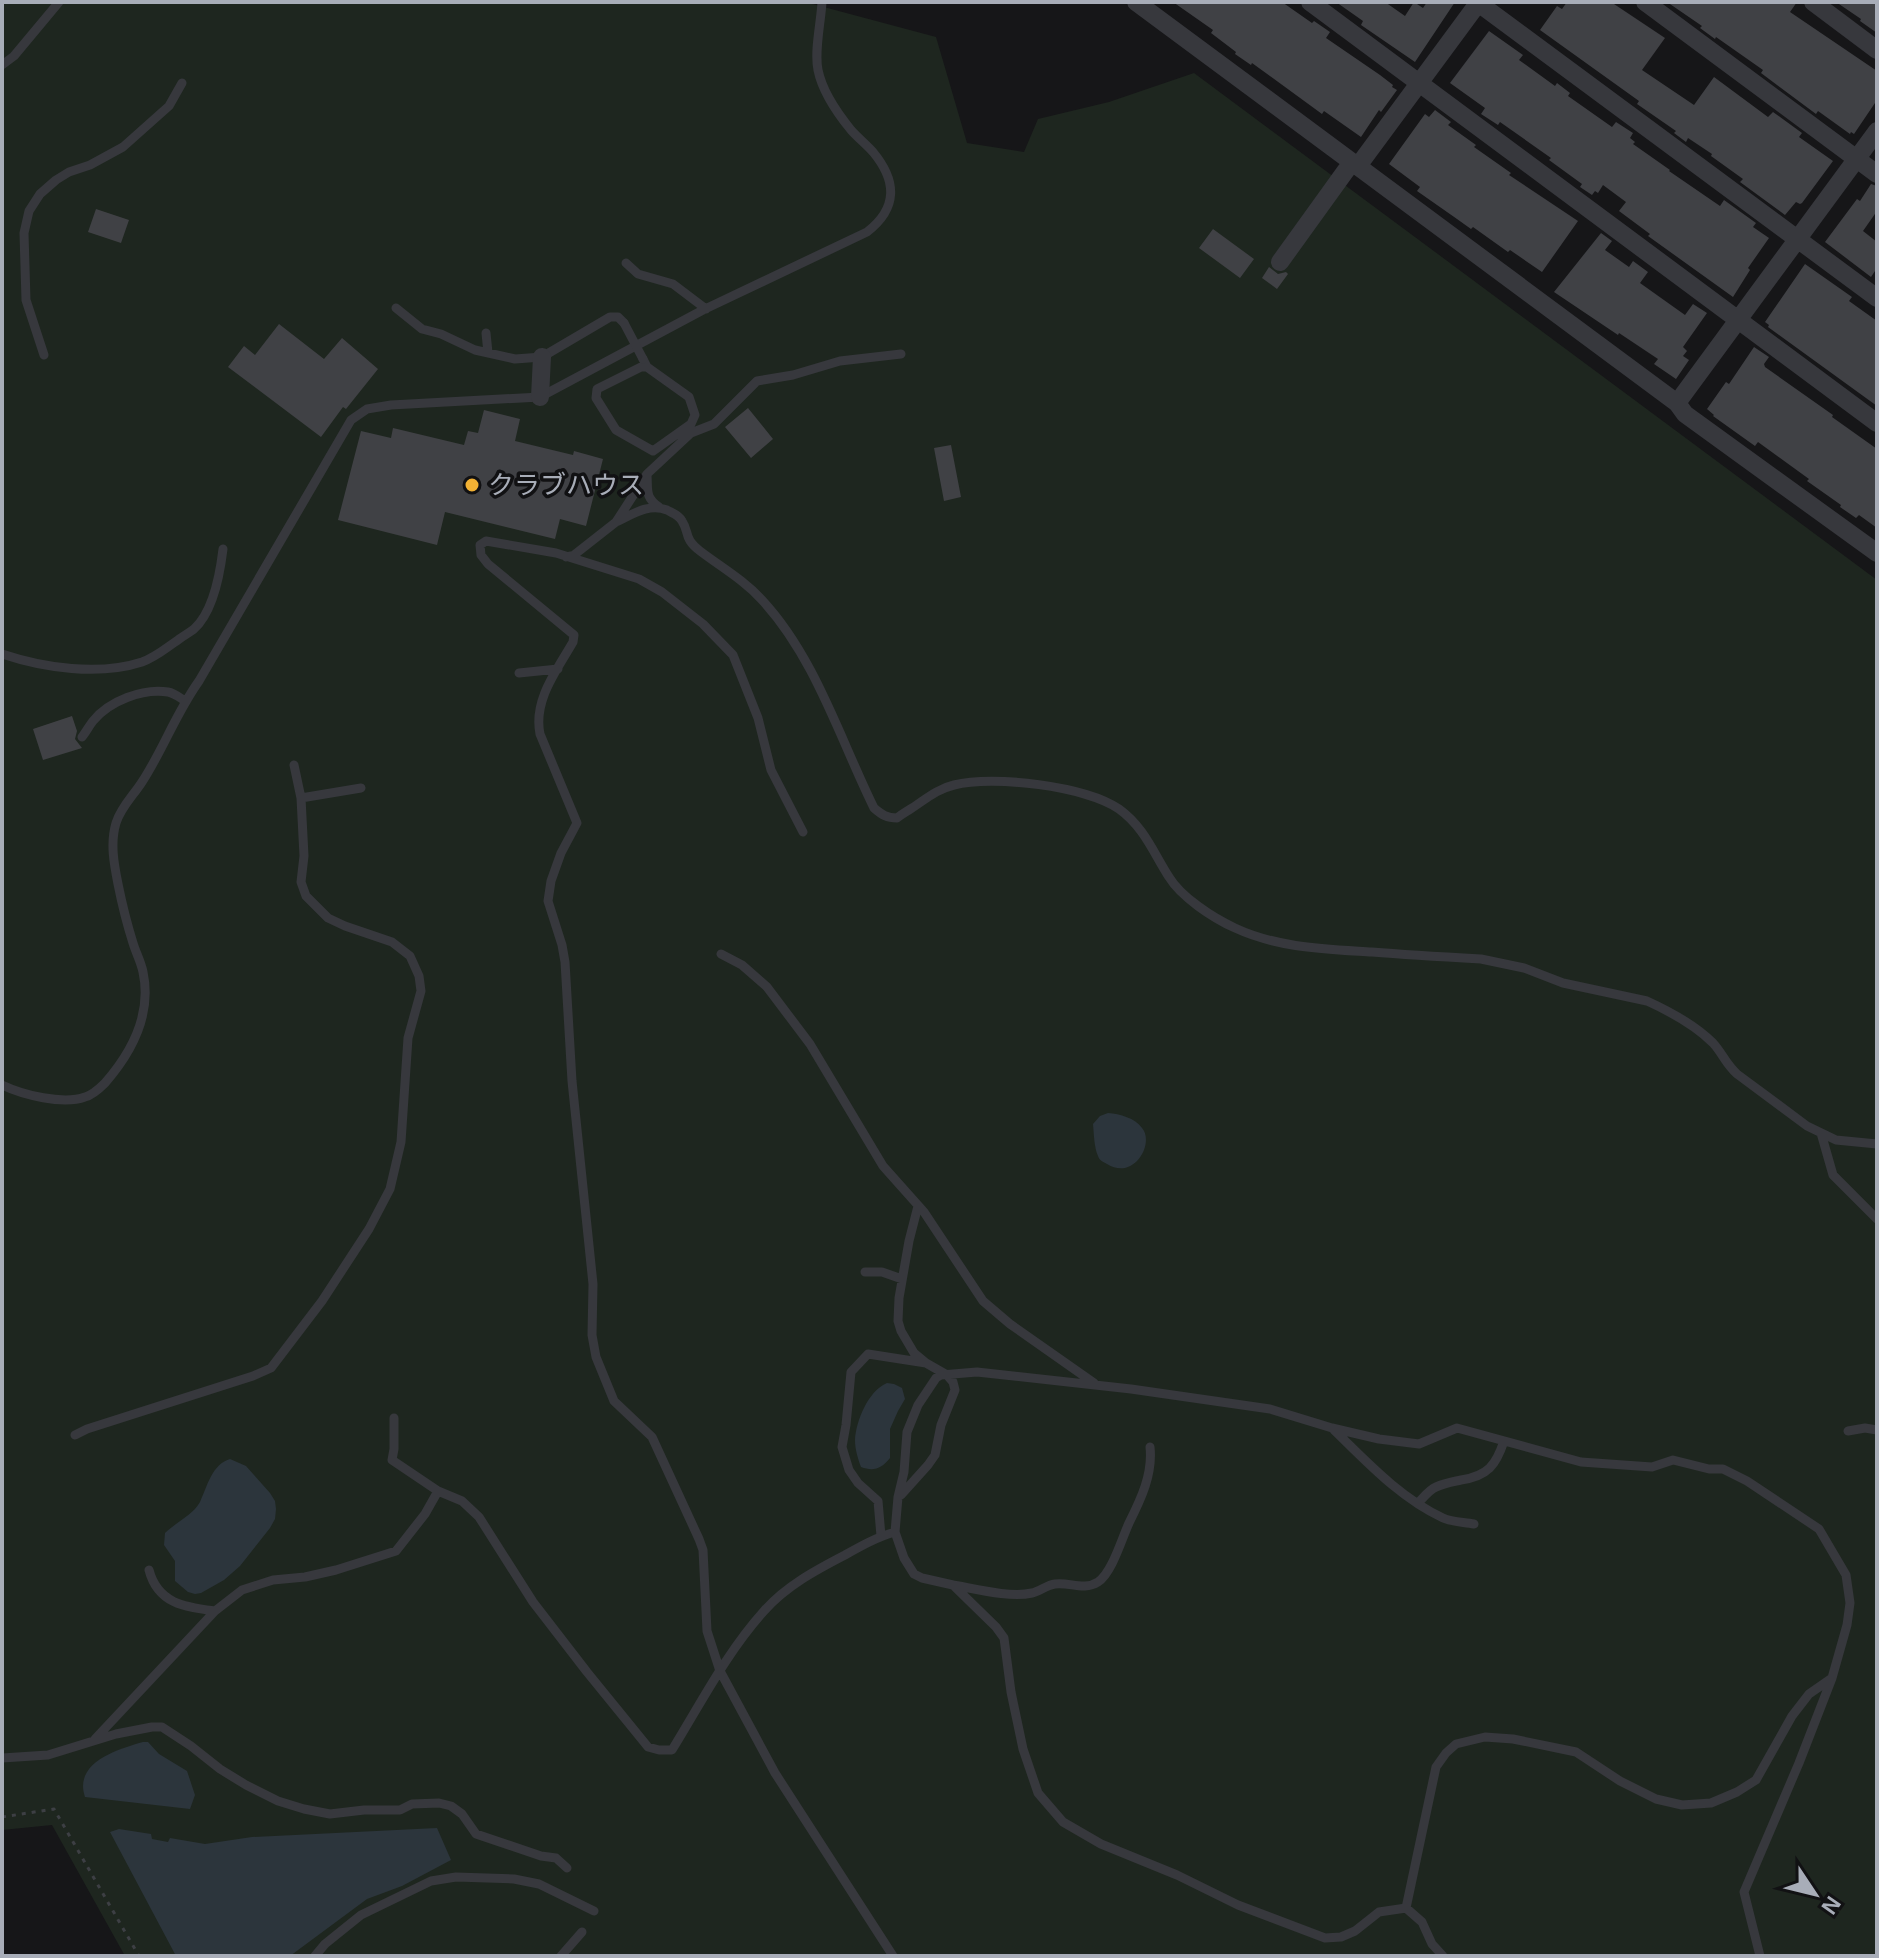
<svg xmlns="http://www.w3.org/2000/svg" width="1879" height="1958" font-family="Arial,'Noto Sans JP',sans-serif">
  <rect width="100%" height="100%" fill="#161618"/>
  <path fill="#1e261f" d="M2,2H805L936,37L967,143L1024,152L1038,119L1109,102L1194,73L1877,580V1956H125L52,1825L2,1830Z"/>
  <path fill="#2c353c" d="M1108,1113C1120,1114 1135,1118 1142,1128C1155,1143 1134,1181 1107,1164C1102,1161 1100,1161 1098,1156C1094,1147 1094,1134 1093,1124L1100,1116Z
    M887,1383L894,1384L902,1388L905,1399L898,1411L890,1429V1458C882,1468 874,1472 861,1467C858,1459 855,1449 855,1440C856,1421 868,1391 887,1383Z
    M230,1459L246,1466L270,1493L275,1501L276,1509L275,1519L270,1528L240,1566L224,1580L201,1593L195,1594L188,1592L175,1581V1561L164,1545L165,1533C175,1523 193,1515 200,1502C207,1487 212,1464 230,1459Z
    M143,1742H148L159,1754L187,1771L195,1795L190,1809L85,1797C73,1762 119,1749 143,1742Z
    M437,1828L451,1860L402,1886L367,1899L290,1956H176L110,1832L119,1829L151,1834L152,1839L168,1842L170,1838L205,1844L252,1837Z"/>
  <path fill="#404145" d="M1173,2H1282L1312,23L1314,21L1330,32L1326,38L1380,75L1393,85L1392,87L1397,90L1381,112L1379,110L1361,137L1324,111L1322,114L1252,63L1251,65L1235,54L1236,52L1211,33L1213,30Z
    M1336,2H1385L1405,16L1414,2L1423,8L1427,2H1455L1415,62L1361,25L1363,21Z
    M1567,2H1611L1665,38L1642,70L1694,105L1714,77L1768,117L1773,112L1802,133L1799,137L1833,161L1802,203L1800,204L1796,202L1785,215L1740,182L1743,179L1711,156L1712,154L1688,138L1686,142L1674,133L1676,131L1637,104L1639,101L1540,30L1557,6L1562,9Z
    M1667,2H1797L1790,12L1877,71V100L1854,134L1851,132L1850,134L1818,111L1816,114L1761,73L1763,70L1716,37L1715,39L1700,28L1702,26Z
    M1836,2H1877V33L1860,21L1861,19Z
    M1489,31L1523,55L1519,60L1555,86L1557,83L1570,93L1568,96L1612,127L1616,122L1633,133L1630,138L1635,142L1633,144L1670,170L1669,171L1720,206L1724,200L1756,223L1753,227L1769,238L1748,268L1750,270L1733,297L1648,236L1650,234L1619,211L1626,202L1603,185L1598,193L1595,191L1592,195L1580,187L1582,184L1549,160L1551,158L1500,122L1498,125L1481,114L1485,108L1450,83Z
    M1435,110L1451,122L1448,125L1476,145L1474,147L1511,173L1509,175L1578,221L1542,272L1510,250L1508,252L1473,227L1471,229L1457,219L1417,191L1420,187L1389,164L1425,114L1429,117Z
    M1871,184L1877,186V211L1863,231L1877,242V268L1871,277L1825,242L1857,199L1860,201Z
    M96,209L129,220L121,243L88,232Z
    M1213,229L1254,259L1240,278L1199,248Z
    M1601,233L1612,241L1605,250L1629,267L1633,261L1648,272L1640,283L1685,315L1693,304L1707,313L1683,347L1687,351L1683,356L1689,360L1676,379L1654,364L1658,359L1619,333L1618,335L1554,292Z
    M1805,264L1852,297L1849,301L1877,321V406L1768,327L1769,325L1765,322Z
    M1269,267L1278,274L1286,272L1288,274L1277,289L1262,278Z
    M279,324L324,359L342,338L378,369L346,409L343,407L321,437L228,367L244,346L255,355Z
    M1754,347L1769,357L1764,364L1765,367L1833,415L1832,417L1877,449V528L1859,515L1856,518L1840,507L1841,505L1807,481L1809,479L1758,442L1755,446L1713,416L1714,415L1707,409L1726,382L1729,384Z
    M748,408L773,439L751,458L725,427Z
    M484,410L520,419L515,441L573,455L574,451L603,459L586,526L560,519L555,539L445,512L437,545L338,520L361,431L391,438L393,428L464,445L468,431L478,433Z
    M951,445L961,497L944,501L934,448Z
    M72,716L77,731L75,739L82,748L43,760L33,729Z"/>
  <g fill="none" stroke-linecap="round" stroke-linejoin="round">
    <path stroke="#3d3f44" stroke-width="3" stroke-dasharray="4 6" stroke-linecap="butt" d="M2,1817L54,1809L139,1956"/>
    <path stroke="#37383d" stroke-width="9" d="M2,65L14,56L59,2
      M626,263L638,274L673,284L706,309
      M396,308L422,329L441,334L475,350L515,359L542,357L610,317H618L624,323
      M486,333L488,353
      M44,355L26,300L24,233L29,211L40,194L56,180L69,172L90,165L123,147L169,106L182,83
      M643,359L647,367L689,397L695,415L691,424L653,451L616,430L596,398L597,389L641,367H647
      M647,475C648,491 645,497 659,507
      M616,522C633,514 649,503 667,510C672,513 679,515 682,521C690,533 683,538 700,551C721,567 744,580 762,600C815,657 840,739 874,808C882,815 887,818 897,818C902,814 906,812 912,808C926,799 937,789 954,785C993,775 1086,786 1119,809C1144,827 1153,852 1169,877C1181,897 1213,918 1235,928C1278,948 1325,949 1372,952C1408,955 1444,957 1481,959L1524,968L1563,983L1647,1001C1669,1011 1696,1026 1713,1043C1723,1054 1725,1063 1737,1074L1807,1126L1836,1140L1877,1144
      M566,557L574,555L616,522L647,474L691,433L714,424L757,381L793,375L840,361L901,354
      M2,654C44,668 99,676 142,662C156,657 166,648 178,640C183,636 189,633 194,629C213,612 220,574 223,549
      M519,673L558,669
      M82,737C86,732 89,726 93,721C109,701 143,688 168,692C174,693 179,697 185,701
      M301,798L361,788
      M803,832L771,770L758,718L733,655L703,624L662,592L639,579L556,553L486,541L480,545L481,555L488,564L574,635L573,642C557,670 533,700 540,734L577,823L561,853L551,881L548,901L562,945L565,962L572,1081L593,1284L592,1335L596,1357L614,1401L652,1437L699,1539L703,1550L707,1631L720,1671L775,1773L893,1956
      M721,954L742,965L767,987L810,1044L883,1166L924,1212L983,1301L1010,1324L1094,1383
      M2,1085C23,1095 63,1105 85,1097C93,1095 100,1088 105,1083C132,1052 152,1014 143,972C141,962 136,953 133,943C127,924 122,904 118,884C114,864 110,843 116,823C121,807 133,796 142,782C163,750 176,713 199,681L351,420L367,409L391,405L540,397L703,310L867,232C898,208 897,181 873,152C866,144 858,138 851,130C838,114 822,90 818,70C814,51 821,22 822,2
      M1821,1133L1833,1175L1877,1219
      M865,1272H882L902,1279
      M1334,1430C1367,1462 1400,1498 1443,1518C1452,1522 1464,1522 1474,1524
      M1848,1431L1865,1428L1877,1430
      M75,1435L87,1429L253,1376L271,1368L322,1301L369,1229L390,1189L401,1142L408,1038L421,991L419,976L410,956L392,942L345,926L328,918L306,896L301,882L304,856L301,798L294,765
      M438,1491L462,1501L479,1517L533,1602L587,1672L648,1747L659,1750H672C701,1703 727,1652 764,1611C786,1586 816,1570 845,1555C861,1546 877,1537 895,1532
      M901,1495L928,1465L935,1455L941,1425L955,1390L953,1382L947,1375L926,1363L914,1353L901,1331L898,1321L899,1298L909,1241L918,1206
      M1418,1503C1424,1497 1429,1490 1436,1487C1445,1483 1452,1482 1461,1480C1488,1476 1496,1465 1504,1441
      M881,1536L878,1501L858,1483L849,1470L842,1447L846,1425L851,1372L868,1354L926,1363
      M149,1570C158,1604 185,1607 215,1611
      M953,1585C976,1589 1010,1598 1032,1593C1040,1591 1047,1585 1055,1584C1070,1582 1084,1591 1098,1582C1112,1573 1122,1538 1129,1523C1141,1499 1153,1474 1150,1447
      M95,1739L215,1611L242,1590L273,1580L305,1577L336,1570L396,1551L425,1514L438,1491L392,1460L394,1449V1418
      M2,1758L48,1755L116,1734L152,1727H162L191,1746L220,1769L246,1785L278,1801L304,1809L330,1814L364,1810H400L412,1804L439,1803L451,1806L462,1814L476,1834L541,1856L556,1858L567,1868
      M1406,1908L1379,1912L1355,1931L1341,1937L1325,1938L1238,1905L1177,1875L1101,1844L1063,1822L1038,1793L1023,1749L1011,1692L1004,1638L996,1627L953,1585L922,1578L914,1574L904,1558L895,1532L898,1497L904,1472L907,1432L918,1405L936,1378L941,1375L977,1372L1131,1389L1270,1409L1332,1428L1379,1439L1419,1444L1457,1428L1581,1462L1652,1467L1673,1460L1709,1469H1723L1747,1481L1819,1529L1846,1575L1850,1603L1847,1625L1832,1678L1799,1763L1744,1892L1760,1956
      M315,1956L325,1944L361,1915L431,1881L456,1877L514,1879L539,1884L594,1911
      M561,1956L582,1932
      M1443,1956L1432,1944L1422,1922L1406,1908L1436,1767L1446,1753L1456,1744L1485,1737L1513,1739L1576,1752L1620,1781L1656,1799L1682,1805L1711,1803L1737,1792L1756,1780L1792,1716L1809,1694L1832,1678"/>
    <path stroke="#37383d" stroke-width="18" d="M1136,2L1677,403L1685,414L1877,553
      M1310,2L1877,423
      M1477,2L1877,298
      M1645,2L1877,174
      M1813,2L1877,50
      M1358,166L1479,2
      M1280,262L1352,162
      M540,397L542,357
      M1677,403L1877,131"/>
    <path stroke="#37383d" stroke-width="9" d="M624,323L643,359"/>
  </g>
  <circle fill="#f2b134" stroke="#111113" stroke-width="3" cx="472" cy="485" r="8"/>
  <g text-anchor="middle" stroke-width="7" stroke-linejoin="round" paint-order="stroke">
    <g font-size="26" fill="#a8adb8" stroke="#111113" text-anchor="start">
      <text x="488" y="494">クラブハウス</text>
    </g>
  </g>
  <rect width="1879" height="1958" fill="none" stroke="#a8adb8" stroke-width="8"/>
  <g transform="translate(1815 1894) rotate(125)" stroke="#111113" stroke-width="6" paint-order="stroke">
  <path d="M0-6L14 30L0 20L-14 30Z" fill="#a8adb8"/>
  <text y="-12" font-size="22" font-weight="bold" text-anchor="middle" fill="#a8adb8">N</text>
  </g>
</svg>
